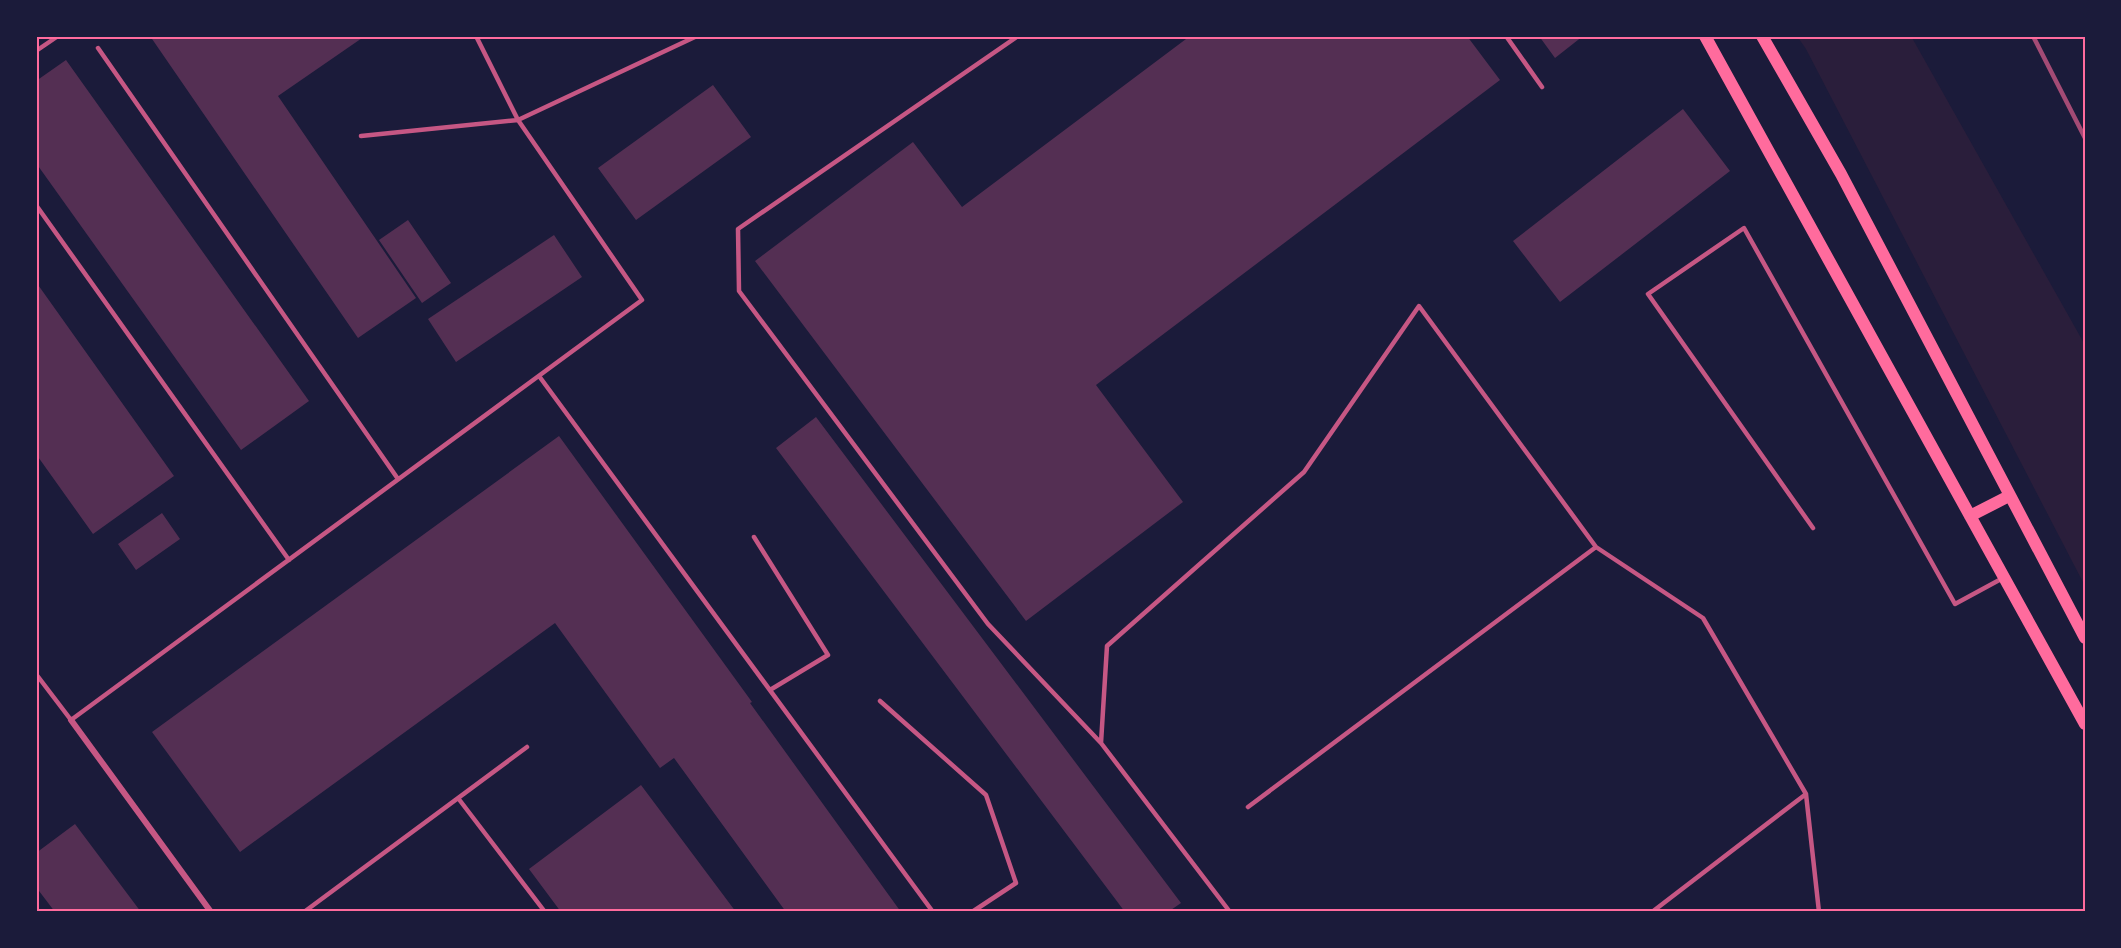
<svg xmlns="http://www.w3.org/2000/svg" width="2121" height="948" font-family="Mulish,sans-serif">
  <rect width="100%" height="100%" fill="#1b1b3a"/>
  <path fill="#2a1e3b" d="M1797,36H1911L2085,345V586L1806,49Z"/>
  <path fill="#542f53" d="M150,36H238L240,39L245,36H365L278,96L416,298L358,338Z
    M1190,36H1467L1500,80L1096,385L1183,502L1026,621L755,261L913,142L962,207Z
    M1539,36H1583L1555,58Z
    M66,60L309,401L241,450L36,163V81Z
    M713,85L751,137L636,220L598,168Z
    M1683,109L1730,171L1560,302L1513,241Z
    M408,220L451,283L422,303L379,240Z
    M554,235L582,277L456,362L428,319Z
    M36,282L174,476L93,534L36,454Z
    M816,417L1181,903L1168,912H1125L776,448Z
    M559,436L752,702L750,703L901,912H786L674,758L660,768L555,623L240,852L152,732Z
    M162,513L180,539L136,570L118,544Z
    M641,785L736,912H561L529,869Z
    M75,824L141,912H55L36,887V853Z"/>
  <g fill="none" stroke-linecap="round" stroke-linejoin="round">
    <path stroke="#c65784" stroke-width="4.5" d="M1018,36L738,229L739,291L988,624L1101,743
      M1506,36L1542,87
      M98,48L398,479
      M36,51L58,36
      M361,136L518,120L697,36
      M36,205L289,560
      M539,376L933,912
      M1813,528L1648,294L1744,228L1955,604L2003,578
      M754,537L828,655L770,690
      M36,674L71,720L642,300L518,120L476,36
      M880,701L986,795L1016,883L972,912
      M1806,794L1819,912
      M458,798L545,912
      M1248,807L1596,547
      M304,912L527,747
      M1230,912L1101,743L1107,646L1304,472L1419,306L1596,547L1703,618L1806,794L1652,912"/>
    <path stroke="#c65784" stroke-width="6" d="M71,720L211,912"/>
    <path stroke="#ff6b9d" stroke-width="12" d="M1705,36L2085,724
      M1762,36L1841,174L2085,638
      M1970,516L2009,496"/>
    <path stroke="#a44b75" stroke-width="4.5" d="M2033,36L2085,138"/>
  </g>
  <rect width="2121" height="948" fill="none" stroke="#1b1b3a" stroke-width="75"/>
  <rect x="38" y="38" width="2046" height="872" fill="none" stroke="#ff6b9d" stroke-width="2"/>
</svg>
